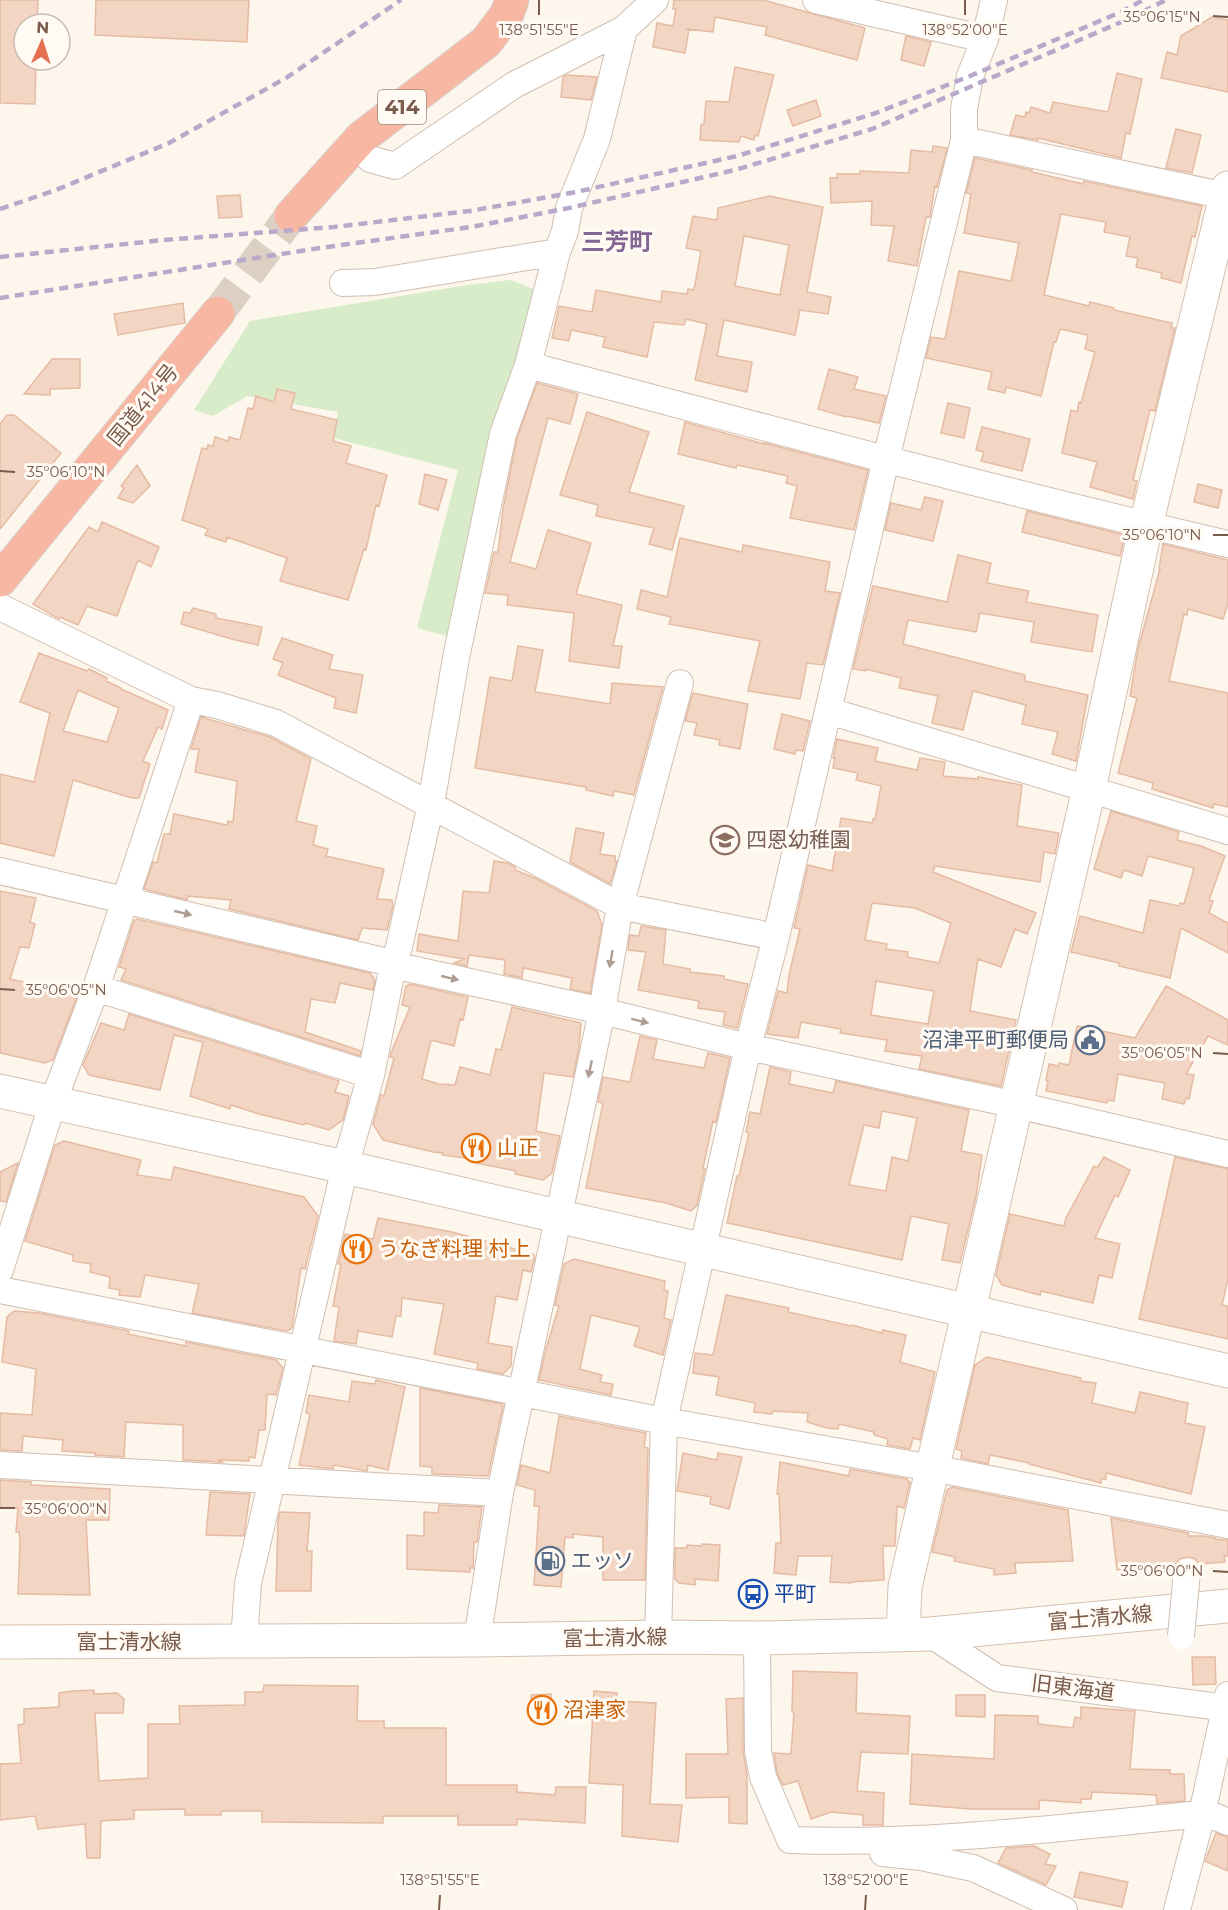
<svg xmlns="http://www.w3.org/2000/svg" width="1228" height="1910" font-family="Montserrat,'Noto Sans JP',sans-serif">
  <rect width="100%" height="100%" fill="#fdf6ec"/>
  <path fill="#d8ecc9" d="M511,280L538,291L450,637L417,628L458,470L333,438L338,412L247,396L213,416L194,410L250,321L467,285Z"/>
  <path fill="#f3d5c3" stroke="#e6bba3" stroke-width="1.5" fill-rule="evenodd" d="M0,0H38L37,24H24V60H36L35,104L0,103Z
    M96,0H249L247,42L95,35Z
    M674,0H763L865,28L857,60L765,35L767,27L715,17L713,32L686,29H689L685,53L653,47L657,23L673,26L676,9H673Z
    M1212,17L1228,20V92L1161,78L1167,52L1177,55L1181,36Z
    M906,36L931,42L924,66L901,60Z
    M735,67L774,75L758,136L755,135L754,140L741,136L739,142L700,140L701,125L704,124L706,101L729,102Z
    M1117,73L1142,79L1130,134L1126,133L1121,158L1038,138V140L1010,135L1016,115L1025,117L1026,112L1029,113L1031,107L1050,113L1053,102L1108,112Z
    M567,75L597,77L591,100L561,97L563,77Z
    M816,100L821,116L793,126L787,110Z
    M1176,129L1201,135L1192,173L1166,168Z
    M933,146L947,148L937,187L935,186L930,217H926L917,266L888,261L894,226L871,225L872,201L831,203L830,178H837V174H860V171L909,173L911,150L932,152Z
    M975,158L1032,170V172L1083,184L1084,181L1202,206L1195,237L1192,236L1181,283L1161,278L1162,273L1136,267L1138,258L1126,256L1130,237L1104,232L1106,222L1061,214L1044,295L1089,306L1090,302L1114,308V310L1172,323L1171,328H1175L1155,411L1150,410L1133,480L1137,481L1133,499L1090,487L1097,462L1062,453L1071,410L1077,412L1079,402L1081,403L1095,352L1085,349L1088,335L1060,329L1056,342H1054L1041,396L1006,387L1005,393L988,389L992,372L926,358L931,337L945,339L959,271L1011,281L1019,243L964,233L971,194L966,193Z
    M240,195L242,217L219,218L217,196Z
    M769,196L823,207L807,292L831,297L828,314L800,310L795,335L724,320L717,356L752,362L747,392L695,380L707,324L686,319L684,325L654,322L647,357L603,347L605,337L571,330L569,341L552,338L559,306L592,312L596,290L661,302L662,291L687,294L688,289L693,290L695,285L701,251L686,248L693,216L717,220L718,208ZM744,236L789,245L780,295L735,286Z
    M183,303L185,323L118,335L114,314Z
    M52,359H80V388L50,389V395L24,394Z
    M829,369L858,377L854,389L886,396L879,423L847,416L846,417L818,409Z
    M537,383L578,394L570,424L548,418L510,562L536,569L548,530L591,543L576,594L622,605L613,646H622L619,668L569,661L574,613L507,605L508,595L485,593L494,552H498L503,509L517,438Z
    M277,389L295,393L291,409L337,420L333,441L351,446L346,463L387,475L379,506L376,505L366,550L364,549L348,600L280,581L287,558L227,537L226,542L205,535L208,529L182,520L202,448L207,449L208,445L213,446L215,437L228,441L229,437L240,440L248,408L253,409L256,396L274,402Z
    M948,403L970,408L964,438L941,433Z
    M587,412L649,432L629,492L684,506L672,550L649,544L654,528L596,516L598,505L560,495Z
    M7,415H14L61,453L0,529V424Z
    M685,422L764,444V443L868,470L854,530L790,518L797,486L786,483L788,476L737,465L736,468L678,454Z
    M982,427L1030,439L1022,471L981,461L984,452L976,450Z
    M137,465L150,486L133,503L118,498L124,488L121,486Z
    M425,474L447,480L438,510L419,504Z
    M1198,484L1222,490L1218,508L1194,502Z
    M925,497L943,501L933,541L885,530L891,503L921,510Z
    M1027,511L1125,535L1120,556L1022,532Z
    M102,522L159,547L151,567L138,560L117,616L87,606L78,625L60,617L59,619L33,604L89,527L98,532Z
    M680,538L742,552L743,545L830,562L825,591L840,593L823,665L807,663L800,699L748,691L760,641L669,624L671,617L637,609L641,590L667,597Z
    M1163,544L1228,560V604L1223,619L1188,609L1187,615L1184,614L1169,681L1228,693V807L1214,804L1213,808L1152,789L1153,783L1118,773L1137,698L1130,696L1138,649L1160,569H1159Z
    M958,555L991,563L987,583L1029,591L1026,602L1098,615L1092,652L1031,642L1034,622L980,613L976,632L908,620L903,644L1025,675V681L1088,695L1076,761L1052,754L1058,732L1022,724L1026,705L973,691L963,730L932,723L938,696L899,688L901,678L866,669V671L853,669L873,586L947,602Z
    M193,608L216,614V618L262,627L258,645L235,640L181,624L184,612L190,613Z
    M282,638L333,655L329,669L363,675L356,713L334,708L336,698L278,675L283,663L273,659Z
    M518,646L543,650L535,692L610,704L612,683L663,687L634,795L614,791L613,796L586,790V787L475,768L490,677L512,681Z
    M39,653L87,671L89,669L107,678L106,681L121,688V689L168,710L162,729L158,727L143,761L150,764L139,798H132L73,780L54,856L0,843V774L34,782L50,713L20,702ZM78,690L119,708L107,742L63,731Z
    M693,693L748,704L740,749L719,745L720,740L694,735L697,723L685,721Z
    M782,714L810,721L803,751L796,750L795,754L774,749Z
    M201,717L270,737L311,759L296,821L317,826L313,845L328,849L326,856L384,869L377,899L392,900L393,906L387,930L362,928L358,940L229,909L231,900L188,896L187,900L144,889L153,862L157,863L164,834H170L174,814L227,825L228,821L233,822L237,781L195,772L199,749H191Z
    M837,739L878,748L875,761L917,770L920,758L945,762L943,776L978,779V777L1022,785L1017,826L1059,833L1055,854L1044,852L1040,882L935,866L933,872L1036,913L1027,934L1015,929L1001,967L978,959L970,1011L1016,1020L1001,1086L919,1069L922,1056L885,1051L887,1040L840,1033L841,1029L801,1022L798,1038L767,1034L778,991L787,993L789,975L800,929L794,928L808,865L832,871L841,818L872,823L873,819H875L881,786L856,780L858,773L833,768L835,758H833ZM872,903L915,908L951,923L939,963L907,957L908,952L886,949L887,944L865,940ZM876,981L934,991L928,1024L871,1015Z
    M1111,811L1179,832L1177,840L1201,846L1225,856L1209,900L1213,901L1209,913L1228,923V953L1181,928L1170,978L1119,966V963L1071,952L1080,916L1143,933L1150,900L1179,906L1180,903L1184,904L1194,868L1148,856L1142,876L1124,870L1121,878L1094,869Z
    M576,828L604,833L600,854L615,856V861H617L610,884L570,862Z
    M494,861L508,863L515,867V870L535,878L597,911L602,925L590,993L570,989L572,978L523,968L522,978L504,974L505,960L469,955L467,966L454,963L464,959L417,951L419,934L458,941L463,891L489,893Z
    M0,891L36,898L30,922L35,924L29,948L20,947L10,979L78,994L53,1060L45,1063L0,1053Z
    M137,919L370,973L375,980L373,990L340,983L335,1003L311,999L305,1032L361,1051L360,1056L121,980L126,969L119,967L134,921Z
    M641,926L666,930L663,964L690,969V972L724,976V979L748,984L737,1028L723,1025L725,1012L698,1008L699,1001L638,990L646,952L628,950L630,935L639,936Z
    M410,984L468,997L463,1020L460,1019L454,1046L431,1040L422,1079L439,1084L455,1085L460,1067L490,1075L496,1049L501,1050L512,1007L581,1023L579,1048L573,1077L544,1073L536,1131L560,1136L552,1173L543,1180L515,1174L516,1171L471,1162L472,1159L442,1155L443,1153L433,1152L383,1140L373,1124L381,1095L384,1096L394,1058L390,1057L391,1053L410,1007L402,1005L406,986Z
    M1166,986L1228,1020V1045L1208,1036L1186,1074L1194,1075L1189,1099L1186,1098L1184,1104L1162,1099L1165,1083L1118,1074L1114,1101L1108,1100L1107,1103L1046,1091L1048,1081L1046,1080L1049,1064L1058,1066L1059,1063L1069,1065L1077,1026L1135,1038Z
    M129,1014L339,1081L335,1092L349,1096L343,1120L329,1130L305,1123L304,1125L259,1114L231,1105L230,1109L190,1096L203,1042L174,1035L160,1090L89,1075L83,1065L101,1023L124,1030Z
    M640,1036L657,1040L653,1059L704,1068L708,1053L730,1058L716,1122L713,1121L703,1168L705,1169L697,1205L691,1211L666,1203L586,1188L603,1103L598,1102L603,1077L630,1082Z
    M770,1067L791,1072L789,1084L833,1093L836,1081L969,1110L961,1151L982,1155L976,1196L960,1263L942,1260L949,1224L911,1216L902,1260L727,1223L737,1176H739L749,1133L746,1132L750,1112L760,1114ZM882,1111L917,1118L908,1161L892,1157L886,1191L849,1185L864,1125L879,1128Z
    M64,1141L141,1160L137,1175L171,1180L174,1167L304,1197L318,1216L305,1269L301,1268L292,1328L287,1331L192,1313L199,1284L145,1275L140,1297L119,1295L120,1290L109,1288L110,1277L90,1272L91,1264L73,1261V1255L25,1241L55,1145Z
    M1104,1157L1130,1170L1118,1197L1115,1195L1095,1238L1120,1244L1112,1278L1099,1275L1093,1303L1041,1291L1040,1295L1002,1285L996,1275L1010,1214L1064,1226L1066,1218L1094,1166L1097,1168Z
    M1175,1157L1228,1169V1279L1222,1305L1228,1306V1339L1139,1319Z
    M18,1163L6,1202L0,1201V1172Z
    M378,1218L452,1232L515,1249L514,1253L533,1254L535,1257L531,1272L523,1270L517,1300L496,1296L488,1343L512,1347L511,1366L503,1374L477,1369L478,1363L434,1354L444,1304L402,1298L401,1316H396L392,1337L358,1331L356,1344L334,1341L339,1307L333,1306L341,1264H338L345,1234L373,1239Z
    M574,1259L665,1281L664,1290L668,1291L664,1318L671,1320L663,1355L634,1346L640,1327L591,1315L580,1369L602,1375L600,1382L613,1384L611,1395L539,1380L546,1349L559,1306L555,1305L564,1264Z
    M726,1295L789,1308L788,1312L851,1326L852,1325L882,1333L883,1330L906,1335L900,1362L935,1372L920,1440L913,1438L910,1449L887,1445L888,1439L874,1435V1432L839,1424L838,1429L827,1428L807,1422L808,1413L773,1411L772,1414L754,1412L755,1403L716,1395L719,1377L693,1373L695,1353L713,1355Z
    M14,1311L39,1313L129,1331L128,1334L186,1346V1342L276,1360L283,1368L276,1395L267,1394L265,1430H259L255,1458L249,1457V1461L219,1460L222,1462L183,1460V1425L126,1422L124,1457L95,1455V1453L62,1451L63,1440L23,1436L22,1451L0,1450V1413L32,1415L36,1369L2,1362L7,1317Z
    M987,1357L1081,1378L1080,1381L1096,1383L1092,1403L1135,1413L1140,1392L1188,1403L1185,1423L1205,1427L1191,1494L1106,1473V1479H1101V1483L1029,1464V1463L990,1455L988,1464L961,1458L962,1451L956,1449L975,1365Z
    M376,1380L405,1387L388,1470L368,1465L367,1471L334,1465L333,1469L299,1465L310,1414L306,1413L309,1395L349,1402L352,1381L375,1384Z
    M420,1388L502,1404L503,1406L488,1476L432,1474V1467L420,1466Z
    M559,1416L646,1433L644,1447L648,1448L645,1580H603V1537L573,1534V1538L565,1537L561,1587L534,1585L539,1506H534L535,1490L517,1485L521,1465L550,1473Z
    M683,1453L717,1460L718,1453L742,1457L729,1509L710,1504L711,1497L677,1491Z
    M780,1462L849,1476L850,1469L907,1479L910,1483L904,1508L897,1506L895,1546H883L884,1580L851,1582V1583L830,1582L832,1556H798L796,1575L774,1573L776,1543H781L779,1494H777Z
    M0,1480L31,1482V1485L110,1489L109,1520H86L90,1595L18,1594L20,1541L19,1532H16L18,1508H0Z
    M952,1487L1068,1510L1073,1561L1015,1563L1016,1573L994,1575V1569L954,1561L955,1557L932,1552L947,1490Z
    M210,1492L250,1494L244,1536L206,1535Z
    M439,1505L482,1507L477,1542H474L473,1568H470V1572L407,1569V1535L424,1536V1512L438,1513Z
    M280,1512L310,1513L307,1551H312L311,1591H276L278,1520Z
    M1111,1518L1188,1533L1189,1536H1204L1215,1538V1539L1228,1540V1556H1224L1225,1562L1199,1564L1195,1559L1188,1557L1180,1559L1174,1566L1163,1568L1146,1569L1145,1566L1117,1570Z
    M702,1544L720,1545L718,1581L695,1579V1585L679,1583L675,1579V1548H687V1545L702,1546Z
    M1192,1657H1215L1216,1684L1193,1685Z
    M793,1671L857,1673L856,1713L910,1716L908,1754L861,1752L857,1791L884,1793L883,1825H863V1815L831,1812L811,1819L798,1781L783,1785L777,1773L774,1753L791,1754L794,1712H792Z
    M264,1685L358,1686L357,1721H384V1728H446V1785H517V1792L555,1795L556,1787H586L585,1823L517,1819V1825H458V1816H383V1823L262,1822V1811H221V1815H185V1809L134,1810V1819L101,1821L100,1858H87L85,1824L38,1829L35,1816L0,1820V1764L21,1763L18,1725L24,1724V1709L59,1707V1693L73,1691L94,1690V1694L117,1693L124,1699L123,1713H95L99,1781L148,1778V1724H180L179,1706L245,1705V1692H263Z
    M594,1691L617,1693L616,1701L656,1703L650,1804L682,1805L678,1842L622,1836L623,1785L589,1783Z
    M551,1694L552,1720L531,1721V1695Z
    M956,1695H985V1717L956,1716Z
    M743,1698V1751L747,1775V1824L729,1823V1797L686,1798V1754H728L726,1699Z
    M1081,1707L1135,1711L1130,1769L1170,1770V1774H1184L1185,1801L1157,1803L1156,1795L1092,1792L1091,1799H1081V1803L1039,1800V1809H970L910,1804L912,1754L994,1759L995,1715L1038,1716V1724L1073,1728L1075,1717L1081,1718Z
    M1216,1833L1228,1837V1871L1205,1861Z
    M1034,1846L1050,1854L1045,1864L1056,1866L1046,1885L998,1863L1006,1848Z
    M1080,1872L1128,1882L1122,1907L1074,1897Z"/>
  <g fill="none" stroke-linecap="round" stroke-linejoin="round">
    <path stroke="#dcd0c4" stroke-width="33" stroke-dasharray="33 16" stroke-linecap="butt" d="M218,313L291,216"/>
    <g stroke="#d1beb0" stroke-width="28">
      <path id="street" d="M816,0L985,39
        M964,140L1226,196
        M370,159L395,166L514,85L624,29L655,0
        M343,283L375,282L557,252
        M528,365C761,426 993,490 1228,544
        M0,607L191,700L217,705L276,723L620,906L776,937
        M829,711L1228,831
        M0,871L379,960L393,965L602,1011L748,1047L1017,1105L1228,1154
        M96,988L371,1075
        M0,1270L53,1102L96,988L191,700
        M0,1290L664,1421L932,1468L1228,1525
        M0,1465L500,1493
        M930,1634L997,1678L1228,1708
        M658,1637L664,1421L748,1047L776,937L886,459L964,140V109L970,76L985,39L994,0
        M757,1638L758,1751L763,1777L790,1840C928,1845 1066,1827 1202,1814L1216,1817L1228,1822
        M477,1640L500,1493L602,1011L620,906L680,683
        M244,1642L248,1583L345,1167L371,1075L393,965L399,947L431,804L456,658L503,434L528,365L557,252L565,231L569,208L597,139L624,29
        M883,1853L921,1857L973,1868L1064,1910
        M1177,1910L1202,1814L1228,1695"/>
    </g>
    <g stroke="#d6c0b0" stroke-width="35">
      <path id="secondary" d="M0,1091L345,1167L1228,1371
        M903,1634L905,1587L1089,789L1146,525L1228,188
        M0,1642L477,1640L658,1637L757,1638L930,1634L1228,1606"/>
    </g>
    <g stroke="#dad1cd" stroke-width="35">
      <path id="highway" d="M291,216L361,138L486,42L507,14L512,0
        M0,580L218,313"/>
    </g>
    <use href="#street" stroke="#fff" stroke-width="26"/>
    <use href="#secondary" stroke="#fff" stroke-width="33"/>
    <use href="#highway" stroke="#f7b7a3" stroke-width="33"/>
    <path stroke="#b9a8c9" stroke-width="4.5" stroke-dasharray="9 6" stroke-linecap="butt" d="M0,209L56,190L169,143L286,78L401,0
      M0,257L164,240L334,227L470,211L576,192L737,156L876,113L970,76L1121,12L1143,0
      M0,298L320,248L471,227L569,208L735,170L872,129L1126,20L1166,0"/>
    <g stroke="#d1beb0" stroke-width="28" stroke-linecap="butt">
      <path id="street-bridge" d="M1181,1636L1187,1572"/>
    </g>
    <use href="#street-bridge" stroke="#fff" stroke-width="26"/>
  </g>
  <defs><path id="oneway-solid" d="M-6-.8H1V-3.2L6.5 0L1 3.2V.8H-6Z" transform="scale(1.5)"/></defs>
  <g fill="#af9d94">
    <use href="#oneway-solid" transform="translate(183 913) rotate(13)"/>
    <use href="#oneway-solid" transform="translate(611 959) rotate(100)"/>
    <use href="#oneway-solid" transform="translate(450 978) rotate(13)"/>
    <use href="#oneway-solid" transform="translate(640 1021) rotate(14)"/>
    <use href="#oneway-solid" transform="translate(590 1069) rotate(102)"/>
  </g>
  <path fill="none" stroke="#7a5c4d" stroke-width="2" d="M539,15V0M965,15V0M1213,16L1228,17M0,471L15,472M1213,535H1228M0,989L15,990M1213,1053L1228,1054M0,1508H15M1213,1571L1228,1572M439,1910L440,1895M865,1910L866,1895"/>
  <defs>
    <g id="school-ring" transform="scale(1.5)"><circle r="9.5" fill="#fffaf3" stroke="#8d6e63" stroke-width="1.5"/><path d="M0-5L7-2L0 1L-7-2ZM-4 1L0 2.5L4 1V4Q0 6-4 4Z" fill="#8d6e63"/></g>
    <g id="civic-ring" transform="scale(1.5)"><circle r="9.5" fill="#fffaf3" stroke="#5c6f8a" stroke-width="1.5"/><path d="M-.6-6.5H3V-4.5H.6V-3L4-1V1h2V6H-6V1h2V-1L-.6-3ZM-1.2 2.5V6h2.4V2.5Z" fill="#5c6f8a"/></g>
    <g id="restaurant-ring" transform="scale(1.5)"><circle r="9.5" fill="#fffaf3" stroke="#e8710a" stroke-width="1.5"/><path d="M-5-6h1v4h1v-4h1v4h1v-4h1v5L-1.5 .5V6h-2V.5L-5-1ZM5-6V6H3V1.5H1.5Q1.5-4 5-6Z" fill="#e8710a"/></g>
    <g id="fuel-ring" transform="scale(1.5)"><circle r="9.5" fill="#fffaf3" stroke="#5c6f8a" stroke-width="1.5"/><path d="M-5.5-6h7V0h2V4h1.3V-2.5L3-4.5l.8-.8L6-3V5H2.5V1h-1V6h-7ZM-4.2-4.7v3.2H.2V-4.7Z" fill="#5c6f8a"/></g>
    <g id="bus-ring" transform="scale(1.5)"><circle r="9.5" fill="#fffaf3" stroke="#1a4fb4" stroke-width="1.5"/><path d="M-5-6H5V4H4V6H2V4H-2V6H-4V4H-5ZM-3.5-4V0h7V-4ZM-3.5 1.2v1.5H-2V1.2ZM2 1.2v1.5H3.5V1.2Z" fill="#1a4fb4"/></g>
  </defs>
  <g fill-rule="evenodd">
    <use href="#school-ring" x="725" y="840"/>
    <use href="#civic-ring" x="1090" y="1040"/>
    <use href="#restaurant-ring" x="476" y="1148"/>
    <use href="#restaurant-ring" x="357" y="1249"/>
    <use href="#fuel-ring" x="550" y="1561"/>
    <use href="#bus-ring" x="753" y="1594"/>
    <use href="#restaurant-ring" x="542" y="1710"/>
  </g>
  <g text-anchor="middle" stroke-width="6" stroke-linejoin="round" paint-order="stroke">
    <rect fill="#fffaf3" stroke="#a28b7f" stroke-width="1.5" x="378" y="90" width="48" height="34" rx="4.5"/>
    <g font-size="20" font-weight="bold" fill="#7a5c4d">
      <text x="402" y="114">414</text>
    </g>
    <g font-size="21" fill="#7a5c4d" stroke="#fffaf3">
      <text transform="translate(143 405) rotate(-51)" y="7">国道414号</text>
      <text transform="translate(1100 1618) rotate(-5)" y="7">富士清水線</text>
      <text transform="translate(615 1638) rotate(-1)" y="7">富士清水線</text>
      <text x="129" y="1649">富士清水線</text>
      <text transform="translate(1073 1688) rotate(7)" y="7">旧東海道</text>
    </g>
    <g font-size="21" fill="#785e54" stroke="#fffaf3" text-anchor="start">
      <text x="746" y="847">四恩幼稚園</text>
    </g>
    <g font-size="21" fill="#4e5e75" stroke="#fffaf3" text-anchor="end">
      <text x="1069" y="1047">沼津平町郵便局</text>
      <text x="571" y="1568" text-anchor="start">エッソ</text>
    </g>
    <g font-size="21" fill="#c56008" stroke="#fffaf3" text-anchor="start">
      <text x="497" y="1155">山正</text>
      <text x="378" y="1256">うなぎ料理 村上</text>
      <text x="563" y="1717">沼津家</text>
    </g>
    <g font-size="21" fill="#164399" stroke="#fffaf3" text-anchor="start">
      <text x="774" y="1601">平町</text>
    </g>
    <g font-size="24" font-weight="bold" fill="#846695" stroke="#fffaf3">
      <text x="617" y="250">三芳町</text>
    </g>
  </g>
  <g font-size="15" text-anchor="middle" fill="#7a5c4d" stroke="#fffaf3" stroke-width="6" stroke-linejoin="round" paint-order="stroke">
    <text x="1162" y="22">35°06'15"N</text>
    <text x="539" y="35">138°51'55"E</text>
    <text x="965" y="35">138°52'00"E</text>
    <text x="66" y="477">35°06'10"N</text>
    <text x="1162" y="540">35°06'10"N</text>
    <text x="66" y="995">35°06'05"N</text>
    <text x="1162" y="1058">35°06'05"N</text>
    <text x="66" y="1514">35°06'00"N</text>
    <text x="1162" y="1576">35°06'00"N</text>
    <text x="440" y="1885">138°51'55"E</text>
    <text x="866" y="1885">138°52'00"E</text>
  </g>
  <g transform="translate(42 42) rotate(3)"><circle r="28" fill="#fffaf3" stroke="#cabbb1" stroke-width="1.5"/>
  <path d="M0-4.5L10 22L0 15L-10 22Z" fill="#e76f51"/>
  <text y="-9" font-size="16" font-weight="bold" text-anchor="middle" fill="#7a5c4d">N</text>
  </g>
</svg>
